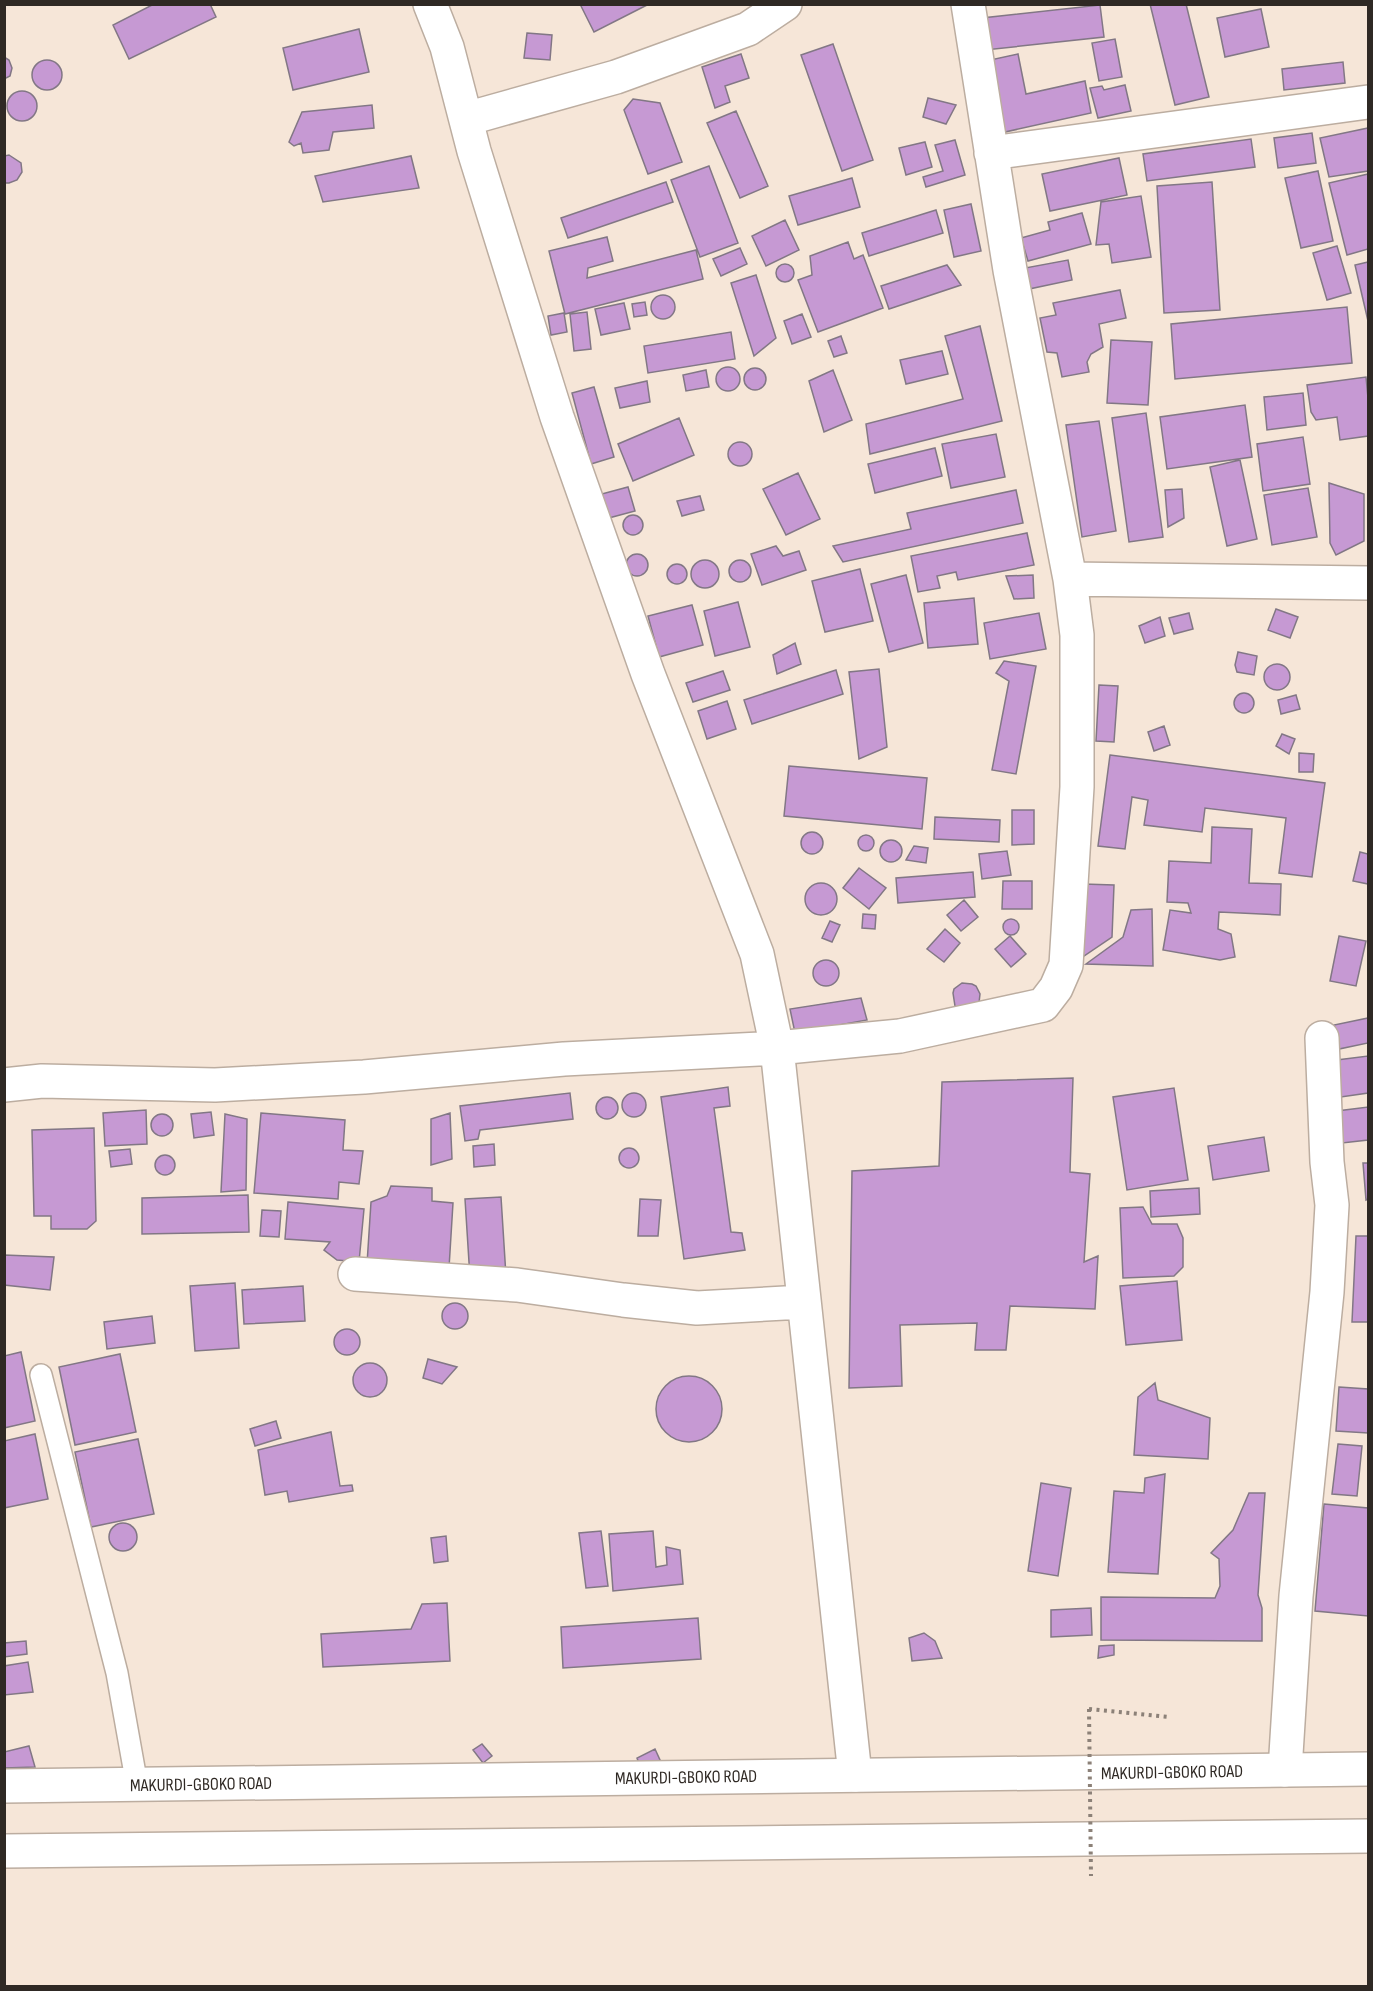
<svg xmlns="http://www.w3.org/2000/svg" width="1373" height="1991" font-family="'Sofia Sans Condensed',sans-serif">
  <rect width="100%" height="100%" fill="#f6e6d8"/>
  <path fill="#c699d3" stroke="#827785" stroke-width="1.5" d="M154,4H210L216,17L129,59L113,25Z
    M580,4H649L594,32Z
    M1150,4H1186L1209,97L1175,105Z
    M1100,5L1104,37L985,50L982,18Z
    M1261,9L1269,47L1225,57L1217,18Z
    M359,29L369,72L293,90L283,48Z
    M527,33L552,35L550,60L524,58Z
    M1115,39L1122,77L1099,81L1092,43Z
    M833,44L873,160L842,171L801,55Z
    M741,54L749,78L725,86L730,102L715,108L702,67Z
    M1018,54L1026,94L1085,81L1091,113L996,134L981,62Z
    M4,57L9,60L12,68L10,76L4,79Z
    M32 75a15 15 0 1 1 30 0a15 15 0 1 1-30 0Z
    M1343,62L1345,83L1284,90L1282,69Z
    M1125,85L1131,111L1098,118L1090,88L1102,86L1104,90Z
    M7 106a15 15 0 1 1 30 0a15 15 0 1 1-30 0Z
    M928,98L956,105L946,124L923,117Z
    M633,99L660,103L682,162L648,174L624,110Z
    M372,105L374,128L333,132L329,150L303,153L301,143L294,146L289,142L302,112Z
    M736,111L768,186L740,198L707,123Z
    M1368,128V171L1329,177L1320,138Z
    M1312,133L1316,163L1278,168L1274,138Z
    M1251,139L1255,167L1147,181L1143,154Z
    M955,140L965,175L926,187L923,177L943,171L935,145Z
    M925,142L932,167L906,175L899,148Z
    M9,155L21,163L22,172L17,180L9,183H4V156Z
    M411,156L419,188L323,202L315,176Z
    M1119,158L1127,195L1050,211L1042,174Z
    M709,166L738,243L700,257L671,180Z
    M1318,171L1333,241L1301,248L1285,178Z
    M1368,174V249L1347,255L1329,183Z
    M852,178L860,207L798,225L789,196Z
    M666,182L673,202L568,238L561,218Z
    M1212,182L1220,310L1164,313L1157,186Z
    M1141,196L1151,257L1112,263L1109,244L1096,245L1101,202Z
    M971,204L981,251L954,257L944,210Z
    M936,210L943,233L869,256L862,233Z
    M1082,213L1091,244L1028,261L1021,238L1050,230L1048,222Z
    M785,220L799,250L766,266L752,236Z
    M607,237L613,261L588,268L587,278L696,250L703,279L565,314L549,251Z
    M848,242L854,259L863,255L883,308L818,332L798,280L812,275L810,256Z
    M1337,246L1351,293L1327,300L1313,253Z
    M740,248L747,264L721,276L713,259Z
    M1068,260L1072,280L1029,289L1025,268Z
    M1368,262V321L1355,265Z
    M776 273a9 9 0 1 1 18 0a9 9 0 1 1-18 0Z
    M947,265L961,285L889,309L881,286Z
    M756,275L776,338L754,356L731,283Z
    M1120,290L1126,318L1099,324L1103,347L1091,354L1087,362L1089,372L1062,377L1057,353L1047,352L1040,318L1056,315L1053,303Z
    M651 307a12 12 0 1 1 24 0a12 12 0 1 1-24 0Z
    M645,302L647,315L634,317L632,304Z
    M624,303L630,329L601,335L595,309Z
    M1347,307L1352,363L1175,379L1171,324Z
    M587,312L591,349L574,351L570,314Z
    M564,313L567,332L551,335L548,316Z
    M802,314L811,337L792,344L784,321Z
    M980,326L1002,421L870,454L866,424L963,399L945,336Z
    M731,332L735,359L648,373L644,346Z
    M841,336L847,353L834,357L828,341Z
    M1111,340L1152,342L1148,405L1107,403Z
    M942,351L948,374L906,384L900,360Z
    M716 379a12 12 0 1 1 24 0a12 12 0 1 1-24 0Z
    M744 379a11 11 0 1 1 22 0a11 11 0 1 1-22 0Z
    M706,370L709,387L686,391L683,375Z
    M833,370L852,420L824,432L809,381Z
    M1366,377L1368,398V436L1340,440L1337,417L1316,420L1311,412L1307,385Z
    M647,381L650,402L620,408L615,388Z
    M594,387L614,457L591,464L572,393Z
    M1303,393L1306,425L1267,430L1264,397Z
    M1245,405L1252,457L1167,469L1160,417Z
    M1146,413L1163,537L1129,542L1112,418Z
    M679,418L694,455L633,481L618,444Z
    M1099,421L1116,531L1082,537L1066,425Z
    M996,434L1005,477L951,488L942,444Z
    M1303,437L1310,484L1263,491L1257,444Z
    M728 454a12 12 0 1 1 24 0a12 12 0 1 1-24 0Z
    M935,448L942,476L875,493L868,464Z
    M1240,460L1257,539L1227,546L1210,467Z
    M798,473L820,519L786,535L763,489Z
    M1329,483L1364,494V541L1336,555L1330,543Z
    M628,487L635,511L605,519L598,495Z
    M1308,488L1317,537L1272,545L1264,495Z
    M1182,489L1184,518L1168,527L1165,490Z
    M1016,490L1023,523L843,562L833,546L911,529L907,513Z
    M700,496L704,510L682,516L677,501Z
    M623 525a10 10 0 1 1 20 0a10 10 0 1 1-20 0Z
    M1027,533L1034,565L958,580L956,572L937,576L940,588L918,592L911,556Z
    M776,546L783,556L799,551L806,570L762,585L751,554Z
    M626 565a11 11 0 1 1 22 0a11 11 0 1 1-22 0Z
    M729 571a11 11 0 1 1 22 0a11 11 0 1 1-22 0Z
    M691 574a14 14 0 1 1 28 0a14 14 0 1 1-28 0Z
    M667 574a10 10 0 1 1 20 0a10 10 0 1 1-20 0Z
    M860,569L873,621L825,632L812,581Z
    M906,575L923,643L889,652L871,584Z
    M1033,575L1034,598L1014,599L1006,576Z
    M974,598L978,644L928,648L924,603Z
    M738,602L750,647L715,656L704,611Z
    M692,605L703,645L659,657L648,616Z
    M1276,609L1298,617L1290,638L1268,630Z
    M1039,613L1046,649L990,659L984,623Z
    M1189,613L1193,629L1174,634L1169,618Z
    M1160,617L1165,636L1145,643L1139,626Z
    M795,643L801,664L777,674L773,655Z
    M1238,652L1257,656L1254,675L1237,672L1235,665Z
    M1004,661L1036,666L1016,774L992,770L1009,681L996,673Z
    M1264 677a13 13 0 1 1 26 0a13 13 0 1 1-26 0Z
    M879,669L887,747L859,759L849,672Z
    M836,670L843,694L752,724L744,700Z
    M723,671L730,690L693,702L686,683Z
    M1099,685L1118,686L1114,742L1096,741Z
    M1234 703a10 10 0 1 1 20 0a10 10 0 1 1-20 0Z
    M1296,695L1300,709L1281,714L1278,700Z
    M727,701L736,729L707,739L698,711Z
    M1164,726L1170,745L1154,751L1148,732Z
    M1282,734L1295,739L1289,754L1276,746Z
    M1299,753L1314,754L1313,772H1299Z
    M1110,755L1325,783L1312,877L1279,873L1286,818L1205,808L1202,832L1144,825L1148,800L1132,797L1125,849L1098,846Z
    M789,766L927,778L922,829L784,816Z
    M1012,810H1034V844L1012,845Z
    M935,817L1000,820L999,842L934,839Z
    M1212,827L1252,829L1249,883L1281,884L1280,915L1219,912L1218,929L1231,934L1235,957L1220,960L1163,950L1170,910L1191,913L1188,903L1167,902L1169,861L1211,863Z
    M801 843a11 11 0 1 1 22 0a11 11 0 1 1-22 0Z
    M858 843a8 8 0 1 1 16 0a8 8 0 1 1-16 0Z
    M880 851a11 11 0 1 1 22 0a11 11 0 1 1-22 0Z
    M914,846L928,848L926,863L906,860Z
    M1007,851L1011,875L982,879L979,854Z
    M1360,852L1368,854V884L1353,881Z
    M859,868L886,888L869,909L843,888Z
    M973,872L975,897L898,903L896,878Z
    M1003,881H1032V909H1002Z
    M805 899a16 16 0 1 1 32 0a16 16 0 1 1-32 0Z
    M1083,884L1114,885L1112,937L1081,958Z
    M964,900L978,917L961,931L947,915Z
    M1152,909L1153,966L1086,964L1123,937L1131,910Z
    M863,914L876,915L875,929L862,928Z
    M1003 927a8 8 0 1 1 16 0a8 8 0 1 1-16 0Z
    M830,921L840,925L832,942L822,938Z
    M945,929L960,943L944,962L927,949Z
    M1010,936L1026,954L1011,967L995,949Z
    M1339,936L1366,941L1356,986L1330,981Z
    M813 973a13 13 0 1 1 26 0a13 13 0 1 1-26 0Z
    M962,983L972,984L976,986L980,994L979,1003L959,1009L955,1006L953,993L954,989Z
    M861,998L867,1020L795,1033L790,1009Z
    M1368,1018V1043L1339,1049L1334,1025Z
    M1368,1056V1093L1334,1098L1329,1061Z
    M1073,1078L1070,1172L1090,1174L1084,1262L1098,1256L1095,1309L1010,1306L1006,1350H975L977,1323L900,1325L902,1386L849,1388L852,1171L939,1166L942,1082Z
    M728,1087L730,1106L714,1108L731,1232L742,1233L745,1250L684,1259L661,1097Z
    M1174,1088L1188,1180L1127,1190L1113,1097Z
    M622 1105a12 12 0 1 1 24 0a12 12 0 1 1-24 0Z
    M570,1093L573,1119L480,1130L478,1139L465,1141L460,1106Z
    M596 1108a11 11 0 1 1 22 0a11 11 0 1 1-22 0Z
    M1368,1107V1140L1342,1143L1337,1111Z
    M146,1110L147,1144L105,1146L103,1113Z
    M211,1112L214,1135L194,1138L191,1114Z
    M261,1113L345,1120L343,1150L363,1151L359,1184L339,1182L338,1199L254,1193Z
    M450,1113L452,1159L431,1165V1119Z
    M151 1125a11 11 0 1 1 22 0a11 11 0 1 1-22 0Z
    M225,1114L247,1119L246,1190L221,1192Z
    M94,1128L96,1221L87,1229H51V1216H34L32,1130Z
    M1264,1137L1269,1171L1213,1180L1208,1146Z
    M494,1144L495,1165L474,1167L473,1146Z
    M619 1158a10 10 0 1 1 20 0a10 10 0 1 1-20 0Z
    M130,1149L132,1164L111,1167L109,1151Z
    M155 1165a10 10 0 1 1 20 0a10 10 0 1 1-20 0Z
    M1363,1163H1368V1199L1366,1200Z
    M391,1186L432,1188V1201L453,1203L449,1268L367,1264L371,1202L387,1196Z
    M1199,1188L1200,1214L1151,1217L1150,1191Z
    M248,1195L249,1232L142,1234V1198Z
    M501,1197L506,1276L470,1278L465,1199Z
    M640,1199L661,1200L658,1236H638Z
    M288,1202L364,1209L359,1262L337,1260L324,1250L330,1242L285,1239Z
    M1143,1207L1152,1224H1177L1183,1238V1267L1174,1276L1123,1278L1120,1208Z
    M262,1210L281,1211L279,1237L260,1236Z
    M1356,1236H1368V1322H1352Z
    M4,1255L54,1257L50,1290L4,1285Z
    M1177,1281L1182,1340L1126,1345L1120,1286Z
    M235,1283L239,1348L195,1351L190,1286Z
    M303,1286L305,1321L244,1324L242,1290Z
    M442 1316a13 13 0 1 1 26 0a13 13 0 1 1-26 0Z
    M152,1316L155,1343L107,1349L104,1322Z
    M334 1342a13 13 0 1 1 26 0a13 13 0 1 1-26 0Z
    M21,1352L35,1421L4,1428V1356Z
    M120,1354L136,1432L75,1445L59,1367Z
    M428,1359L457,1367L442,1384L423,1378Z
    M353 1380a17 17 0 1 1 34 0a17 17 0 1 1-34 0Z
    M656 1409a33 33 0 1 1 66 0a33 33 0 1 1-66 0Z
    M1155,1383L1158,1400L1210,1418L1208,1459L1134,1455L1138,1397Z
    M1339,1387L1368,1389V1433L1336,1431Z
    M276,1421L281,1438L255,1446L250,1429Z
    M331,1432L340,1486L352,1485L353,1491L289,1502L287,1491L265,1495L258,1450Z
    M35,1434L48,1499L4,1508V1441Z
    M138,1439L154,1514L91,1527L75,1452Z
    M1338,1444L1362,1446L1357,1496L1332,1494Z
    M1165,1474L1158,1574L1108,1572L1114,1491L1144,1493L1145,1478Z
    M1041,1483L1071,1488L1058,1576L1028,1571Z
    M1249,1493H1265L1258,1595L1262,1608V1641L1101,1640V1597L1215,1598L1220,1586L1219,1559L1211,1553L1233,1530Z
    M1324,1504L1368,1508V1616L1315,1611Z
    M109 1537a14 14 0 1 1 28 0a14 14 0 1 1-28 0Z
    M601,1531L608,1586L586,1588L579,1533Z
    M653,1531L656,1567L667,1565L666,1547L680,1550L683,1584L613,1591L609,1534Z
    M446,1536L448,1561L434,1563L431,1538Z
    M447,1603L450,1661L323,1667L321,1634L411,1629L422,1604Z
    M1091,1608L1092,1635L1051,1637V1610Z
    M698,1618L701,1659L563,1668L561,1627Z
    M924,1633L935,1641L942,1658L912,1661L909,1638Z
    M26,1641L27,1654L4,1657V1643Z
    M1114,1645V1655L1098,1658L1099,1646Z
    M28,1662L33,1692L4,1695V1666Z
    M482,1744L492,1756L483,1763L473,1750Z
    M29,1746L35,1767L4,1768V1752Z
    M655,1749L660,1760L641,1769L637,1758Z"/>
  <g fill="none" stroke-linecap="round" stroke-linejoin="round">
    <g stroke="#bcada0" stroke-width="24">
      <path id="service" d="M41,1375L117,1673L137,1785"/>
    </g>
    <g stroke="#bcada0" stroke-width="36">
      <path id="minor" d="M430,4L447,47L474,151L557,417L648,674L757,954L777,1048L855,1775
        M466,119L616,77L748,29L785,4
        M991,153L1368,102
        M1070,579L1368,583
        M4,1085L42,1081L215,1085L364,1077L564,1059L777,1048L900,1036L1043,1005L1056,988L1066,965L1077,787V635L1070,579L1010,270L968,4
        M355,1274L517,1285L623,1300L697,1308L803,1302
        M1285,1770L1296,1596L1327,1292L1332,1205L1327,1162L1322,1038"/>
    </g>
    <g stroke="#bcada0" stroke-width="36">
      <path id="primary" d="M4,1786L1368,1769
        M4,1851L1368,1836"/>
    </g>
    <path stroke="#8c8178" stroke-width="4" stroke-dasharray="3 4.5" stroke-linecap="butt" d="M1089,1709L1168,1717"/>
    <use href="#service" stroke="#fff" stroke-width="21"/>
    <use href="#minor" stroke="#fff" stroke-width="33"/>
    <use href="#primary" stroke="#fff" stroke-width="33"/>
    <path stroke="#8c8178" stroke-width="4" stroke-dasharray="3 4.5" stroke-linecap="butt" d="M1089,1709L1091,1876"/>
  </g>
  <g text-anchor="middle" stroke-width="6" stroke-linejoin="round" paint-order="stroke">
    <g font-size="18" fill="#2f2924" stroke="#fff">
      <text transform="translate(1172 1772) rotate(-1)" y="6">MAKURDI-GBOKO ROAD</text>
      <text transform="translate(686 1777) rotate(-1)" y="6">MAKURDI-GBOKO ROAD</text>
      <text transform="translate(201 1784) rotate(-1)" y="6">MAKURDI-GBOKO ROAD</text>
    </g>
  </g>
  <rect width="1373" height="1991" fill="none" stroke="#2f2924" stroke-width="12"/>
</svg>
